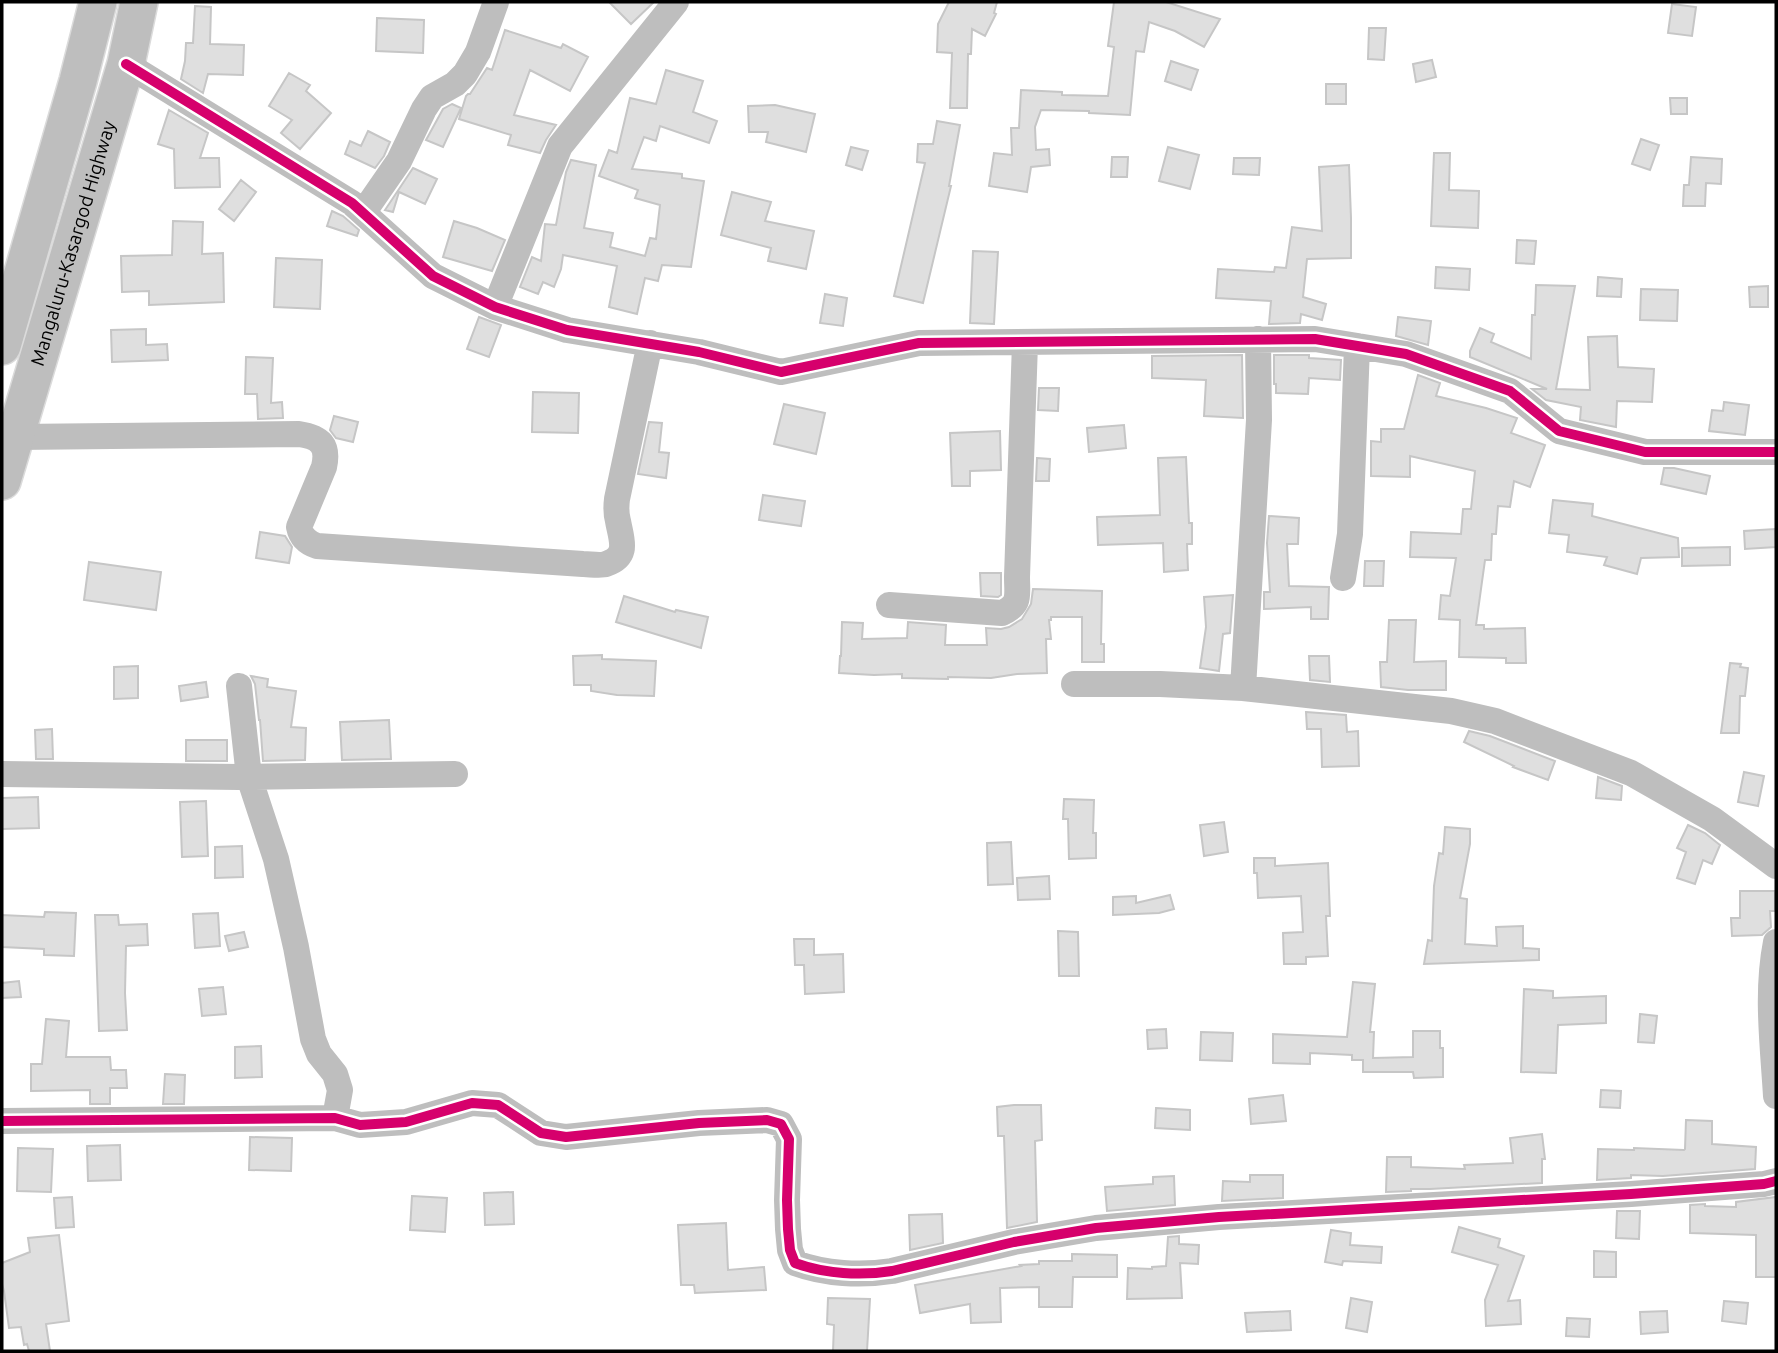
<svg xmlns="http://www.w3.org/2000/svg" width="1778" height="1353" font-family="Ubuntu,sans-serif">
  <rect width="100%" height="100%" fill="#fff"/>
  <path fill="#dfdfdf" stroke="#c6c6c6" stroke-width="2" d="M609,2H654L631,24Z
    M949,2H997L994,13L996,14L985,36L972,29L971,54H968L967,108H950L952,53L937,52L938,24Z
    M1114,2H1166L1220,19L1204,47L1175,31L1149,22L1144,52L1136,51L1130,115L1089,113V111L1041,110L1035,127L1036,150L1049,149L1050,165L1031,167L1027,192L989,186L994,153L1012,155L1011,128H1019L1021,90L1062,92V95L1108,96L1114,47L1108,46Z
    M1672,4L1696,7L1692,36L1668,33Z
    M195,6L211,7L210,44L244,45L243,75L208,74L203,93L181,79L185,61L186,43H193Z
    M377,18L424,20L423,53L376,51Z
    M1369,28H1386L1384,60L1368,59Z
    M505,30L561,48L563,44L588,57L570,91L530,70L514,115L556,125L546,140L540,153L508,145L511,135L459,119L466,96L468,94H470L487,68L492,70Z
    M1432,60L1436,77L1416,82L1413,64Z
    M1171,61L1198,70L1191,90L1165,81Z
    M666,70L703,81L693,112L717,121L709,143L660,126L656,141L644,137L632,169L682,174V178L704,181L691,267L662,265L658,281L645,278L637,314L609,307L617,266L563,255L561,269L554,287L543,282L538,294L520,287L532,257L541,261L545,224L556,225L566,172L571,160L596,165L584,228L613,233L610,247L645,256L650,238L656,239L660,205L635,198L638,190L599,176L609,150L617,153L630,98L656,104Z
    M289,73L310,85L306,91L331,113L300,149L281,133L292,120L269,106Z
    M1326,84H1346V104H1326Z
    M1670,98H1687V114H1671Z
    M452,104L461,108L443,147L426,140L443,109Z
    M775,105L815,114L806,152L766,142L768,132H749L748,106Z
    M169,110L208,133L200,158H219L220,187L175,188L174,149L158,144Z
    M937,121L960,125L949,186H951L923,303L894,296L925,163L917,162L918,144H933Z
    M368,131L390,142L384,156L375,168L345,154L350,141L361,146Z
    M1641,139L1659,145L1650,170L1632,164Z
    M851,147L868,151L862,170L846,165Z
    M1168,147L1199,155L1190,189L1159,181Z
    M1434,153H1450L1449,190L1479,191L1478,228L1431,226Z
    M1112,157H1128L1127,177H1111Z
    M1691,157L1722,159L1721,184L1706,183L1705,206H1683L1684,185H1689Z
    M1234,158H1260L1259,175L1233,174Z
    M1349,165L1351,218V258L1307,259L1303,297L1326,304L1322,320L1301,314L1300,323L1269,324L1271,301L1216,298L1218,269L1274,272L1275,267L1286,268L1292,227L1322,231L1319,167Z
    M413,168L437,179L425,204L399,192L393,212L385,210Z
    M241,180L256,192L234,221L219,209Z
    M732,192L771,202L765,221L814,231L806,269L768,261L771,248L721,235Z
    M332,211L343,216L359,230L357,236L327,226Z
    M173,221L203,222L202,254L223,253L224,302L149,305V291L122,292L121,256L172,255Z
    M454,221L477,228L505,240L492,271L443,257Z
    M1517,240L1536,241L1534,264L1516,263Z
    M973,251L998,252L994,324L970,323Z
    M276,258L322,260L320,309L274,307Z
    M1436,267L1470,269L1469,290L1435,288Z
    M1598,277L1622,279L1621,297L1597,296Z
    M1536,285L1575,286L1556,389L1590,390L1588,337L1617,336L1618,367L1654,369L1652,402L1617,401L1616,427L1580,420L1581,407L1546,400L1532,389H1547L1470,357V351L1480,328L1494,334L1491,342L1531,359L1532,315H1535Z
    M1768,286V307H1750L1749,287Z
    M1641,289L1678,290L1677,321L1640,320Z
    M825,294L847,298L843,326L820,323Z
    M479,317L501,325L489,357L467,349Z
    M1398,317L1431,321L1428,345L1396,336Z
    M146,329V345L167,344L168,360L112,362L111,330Z
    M1242,355L1243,418L1204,416L1206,380L1152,378V356Z
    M1274,355H1309V358L1341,360L1340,380L1309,378L1308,394L1276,393V384H1274Z
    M246,357L273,358L271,403L282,402L283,418L258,419L257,394H245Z
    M1418,375L1440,383L1436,396L1486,408L1517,418L1511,433L1545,445L1530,487L1514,481L1510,507L1498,506L1496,534H1492L1491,560H1485L1476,625H1484V629L1525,628L1526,663H1506V658L1459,657L1460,620L1439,619L1441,595L1450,596L1456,558L1410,557L1411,532L1461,534L1463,509H1471L1475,471L1410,456V477L1371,476V441L1381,442V429H1404Z
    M1039,388H1059L1058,411L1038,410Z
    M533,392L579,393L578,433L532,432Z
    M1724,402L1749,405L1745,435L1709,431L1712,410L1723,411Z
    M784,404L825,413L816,454L774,444Z
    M334,416L358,422L353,442L336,438L330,430Z
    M649,422L662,423L659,452L669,453L666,478L638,474Z
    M1124,425L1126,448L1089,452L1087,428Z
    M1000,431L1001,470L970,471V486H952L950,433Z
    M1186,457L1189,523H1192V544H1187L1188,570L1164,572L1163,543L1098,545L1097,517L1160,515L1158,458Z
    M1037,458L1050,459L1049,481H1036Z
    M1664,468H1674L1710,476L1706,494L1661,484Z
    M763,495L805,501L801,526L759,520Z
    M1553,500L1593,504L1592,516L1678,538L1679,557L1641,558L1637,574L1604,565L1607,557L1567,552L1569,535L1549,533Z
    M1269,516L1299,518L1298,544H1287L1289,586L1329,587L1328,619H1311V607L1264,609V592H1270L1267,543Z
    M1775,529L1776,547L1745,549L1744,531Z
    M260,532L285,536L292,547L289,563L256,558Z
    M1730,547V565L1682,566V548Z
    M1365,561H1384L1383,586H1364Z
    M89,562L161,572L156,610L84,600Z
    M980,573H1001V595L998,597L981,596Z
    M1033,589L1102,591L1101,644H1104V662H1082V617H1051V620H1049L1051,639H1046L1047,673L1017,674L991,678L948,677V679L902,678V674L874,675L839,673L840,656H841L842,622L863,623L862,639L907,638L908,622L946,625L945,645H987L986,628L1001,629L1009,627L1022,619L1031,604Z
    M1233,595L1230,633L1223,634L1219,671L1200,668L1206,627L1204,597Z
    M624,596L675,612L676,610L708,617L701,648L616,622Z
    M1389,620H1416L1414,662L1446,661V690H1408L1381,687L1380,662H1387Z
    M602,655V659L656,661L654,696L617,695L591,691V685H574L573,656Z
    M1309,656H1329L1330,682L1310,680Z
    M1730,663L1741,664L1740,667L1748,668L1745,696H1740L1739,733H1721Z
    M138,666V698L114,699V667Z
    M251,676L268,679L267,687L296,691L291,727L306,728L305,760L263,761L260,720H259L255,684Z
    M206,682L208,697L181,701L179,686Z
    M1306,712L1346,715L1347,732L1358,731L1359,766L1322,767L1321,729H1307Z
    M389,720L391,759L342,760L340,722Z
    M52,729L53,759H36L35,730Z
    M1469,731L1490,736L1555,761L1548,780L1513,767L1514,766L1464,742Z
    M186,740H227V761H186Z
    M1744,772L1764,776L1758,806L1738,802Z
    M1598,777L1622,786L1621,800L1596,798Z
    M38,797L39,828L2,829V798Z
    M1064,799L1094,800L1093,833H1096V858L1069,859L1068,819H1063Z
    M206,801L208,856L182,857L180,802Z
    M1224,822L1228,852L1204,856L1200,825Z
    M1688,825L1705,833L1720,845L1712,864L1703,860L1695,884L1677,878L1686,852L1677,848Z
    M1445,827L1470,829V844L1460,898L1467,899L1465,944L1497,946L1496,927L1523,926V948L1539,949V960L1424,964L1428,940L1432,941L1434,886L1439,853L1443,854Z
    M1011,842L1013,884L988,885L987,843Z
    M242,846L243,877L215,878V847Z
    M1254,858H1275V866L1328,863L1330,916H1326L1328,956L1306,957V964H1284L1283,933L1303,932L1301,896L1258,898L1257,873H1254Z
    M1049,876L1050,899L1018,900L1017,878Z
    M1740,891H1775V911H1770L1771,927L1762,935L1732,936L1731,918H1740Z
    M1170,895L1174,909L1159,913L1113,915V897L1136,896V903Z
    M45,912L76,913L74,956L44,955V949L2,947V915L44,917Z
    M218,913L220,946L195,948L193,914Z
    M95,915H118L119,925L147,924L148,945L126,946L125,993L127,1030L99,1031Z
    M1058,931L1078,932L1079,976H1059Z
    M244,932L248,947L229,951L225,936Z
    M794,939H814V955L843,954L844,992L805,994L804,965H795Z
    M19,981L21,997L2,998V983Z
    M1353,982L1375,984L1370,1032H1374L1373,1058L1413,1057V1031H1440V1048H1443V1077L1414,1078L1413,1072H1363V1060H1352V1055L1310,1053V1064L1273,1063V1034L1347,1037Z
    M223,987L226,1014L202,1016L199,989Z
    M1524,989L1553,991V998L1606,996V1023L1558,1025L1556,1073L1521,1072Z
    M1640,1014L1657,1016L1654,1043L1638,1042Z
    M46,1019L69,1021L66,1057H110L111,1070H126L127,1088H110V1104H90V1090L31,1091V1064H42Z
    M1166,1029L1167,1048L1148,1049L1147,1030Z
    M1201,1032L1233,1033L1232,1061L1200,1060Z
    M261,1046L262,1077L235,1078V1047Z
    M165,1074L185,1075L184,1104H163Z
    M1601,1090L1621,1091L1620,1108L1600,1107Z
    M1283,1095L1286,1121L1251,1124L1249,1099Z
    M1014,1105H1041L1042,1140L1035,1141L1037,1222L1007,1228L1004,1136H998L997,1107Z
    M1156,1108L1190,1110V1130L1155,1128Z
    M1686,1120L1712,1121V1144L1756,1147L1755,1169L1663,1176L1631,1175V1178L1597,1180L1598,1149L1634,1150V1148L1684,1150L1685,1149Z
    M1542,1134L1545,1159H1542V1183L1430,1189H1411V1191L1386,1192L1387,1157H1411V1167L1465,1169L1464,1165L1513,1163L1510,1138Z
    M250,1137L292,1138L291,1171L249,1170Z
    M120,1145L121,1180L88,1181L87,1146Z
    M18,1148L53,1149L51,1192L17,1191Z
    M1250,1175H1283V1198L1222,1201L1223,1181L1250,1182Z
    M1174,1176L1175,1205L1107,1211L1105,1187L1153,1184V1177Z
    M513,1192L514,1224L485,1225L484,1193Z
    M412,1196L447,1198L445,1232L410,1230Z
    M72,1197L74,1227L56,1228L54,1198Z
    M1776,1197V1277H1756V1235L1690,1233V1205L1705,1204V1206L1736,1207V1202Z
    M1617,1211H1640L1639,1239L1616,1238Z
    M942,1214L943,1243L910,1250L909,1215Z
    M726,1223L728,1270L764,1267L766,1290L695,1293L694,1285H681L678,1225Z
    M1459,1227L1500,1239L1498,1247L1524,1256L1508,1301L1520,1300L1521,1324L1486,1326L1485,1300L1498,1265L1452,1252Z
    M1331,1230L1351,1233L1350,1245L1382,1247L1381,1263L1343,1261L1342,1265L1325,1262Z
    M59,1235L69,1321L46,1324L50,1351H29L27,1344L24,1345L21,1327L9,1328L4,1291L2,1284V1263L30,1252L28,1238Z
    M1179,1236V1244L1199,1245L1198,1264L1180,1263L1182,1298L1127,1299L1128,1268L1152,1269V1267L1166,1266L1168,1237Z
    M1594,1251L1616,1252V1277H1594Z
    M1072,1254L1117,1255V1277H1073L1072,1307H1039V1287L1000,1288L1001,1322L971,1323L970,1304L920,1313L915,1285L1021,1266L1020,1265L1039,1264V1261H1072Z
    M828,1298L870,1299L867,1351H833L834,1325L827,1324Z
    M1351,1298L1372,1302L1367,1332L1346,1328Z
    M1724,1301L1748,1303L1746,1324L1722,1321Z
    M1290,1311L1291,1330L1247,1332L1245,1313Z
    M1667,1311L1668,1332L1641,1334L1640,1312Z
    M1567,1318L1590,1319L1589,1337L1566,1336Z"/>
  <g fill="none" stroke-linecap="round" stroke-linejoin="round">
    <g stroke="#dbdbdb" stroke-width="40">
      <g id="highway">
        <path d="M2,346L78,81L98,2"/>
        <path id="s1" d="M2,481L126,64L139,2"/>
      </g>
    </g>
    <path stroke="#bebebe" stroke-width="26" d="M126,64L352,203L433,276L495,307L567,330L699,352L781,372L919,343L1315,339L1406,354L1510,391L1559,431L1645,452H1776
      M363,213L399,161L424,109L432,97L455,84L465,74L478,52L496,2
      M495,307L560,146L676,2
      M16,437L299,434C320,437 329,445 324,467L299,527C301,537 308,543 317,546L583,564C590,564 600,566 606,564C630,556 621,539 618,521C616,514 616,507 617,499L650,343
      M1343,578L1350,534L1357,346
      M889,605L1002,613C1021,604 1017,596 1017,577L1025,343
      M1074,684H1160L1243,688L1451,711L1495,721L1631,773L1712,819L1776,866
      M239,686L249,777L276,859L296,947L313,1039L319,1054L335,1074L340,1090L335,1118
      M1243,688L1259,420L1258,339
      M2,774L239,777L455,774
      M1776,942C1766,993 1773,1045 1776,1096
      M2,1121L335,1118L360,1125L406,1122L472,1103L498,1105L541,1133L566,1137L699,1123L767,1120L781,1124L789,1139L787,1200L788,1229L790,1250L795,1263C825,1274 861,1276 892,1271L1014,1242L1096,1228L1219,1217L1631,1194L1764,1184L1776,1181"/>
    <use href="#highway" stroke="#bebebe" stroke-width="37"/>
    <g stroke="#fff" stroke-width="15">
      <path id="cycleway" d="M126,64L352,203L433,276L495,307L567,330L699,352L781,372L919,343L1315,339L1406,354L1510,391L1559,431L1645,452H1776
        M2,1121L335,1118L360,1125L406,1122L472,1103L498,1105L541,1133L566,1137L699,1123L767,1120L781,1124L789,1139L787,1200L788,1229L790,1250L795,1263C825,1274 861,1276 892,1271L1014,1242L1096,1228L1219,1217L1631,1194L1764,1184L1776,1181"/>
    </g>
    <use href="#cycleway" stroke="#d6006c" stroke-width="10"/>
  </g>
  <g text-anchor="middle" stroke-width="5" stroke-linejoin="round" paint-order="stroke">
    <g font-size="19" fill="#000" stroke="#fff">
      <text dy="7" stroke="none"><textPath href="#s1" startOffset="248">Mangaluru-Kasargod Highway</textPath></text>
    </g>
  </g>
  <rect width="1778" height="1353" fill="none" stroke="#000000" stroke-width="7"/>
</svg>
